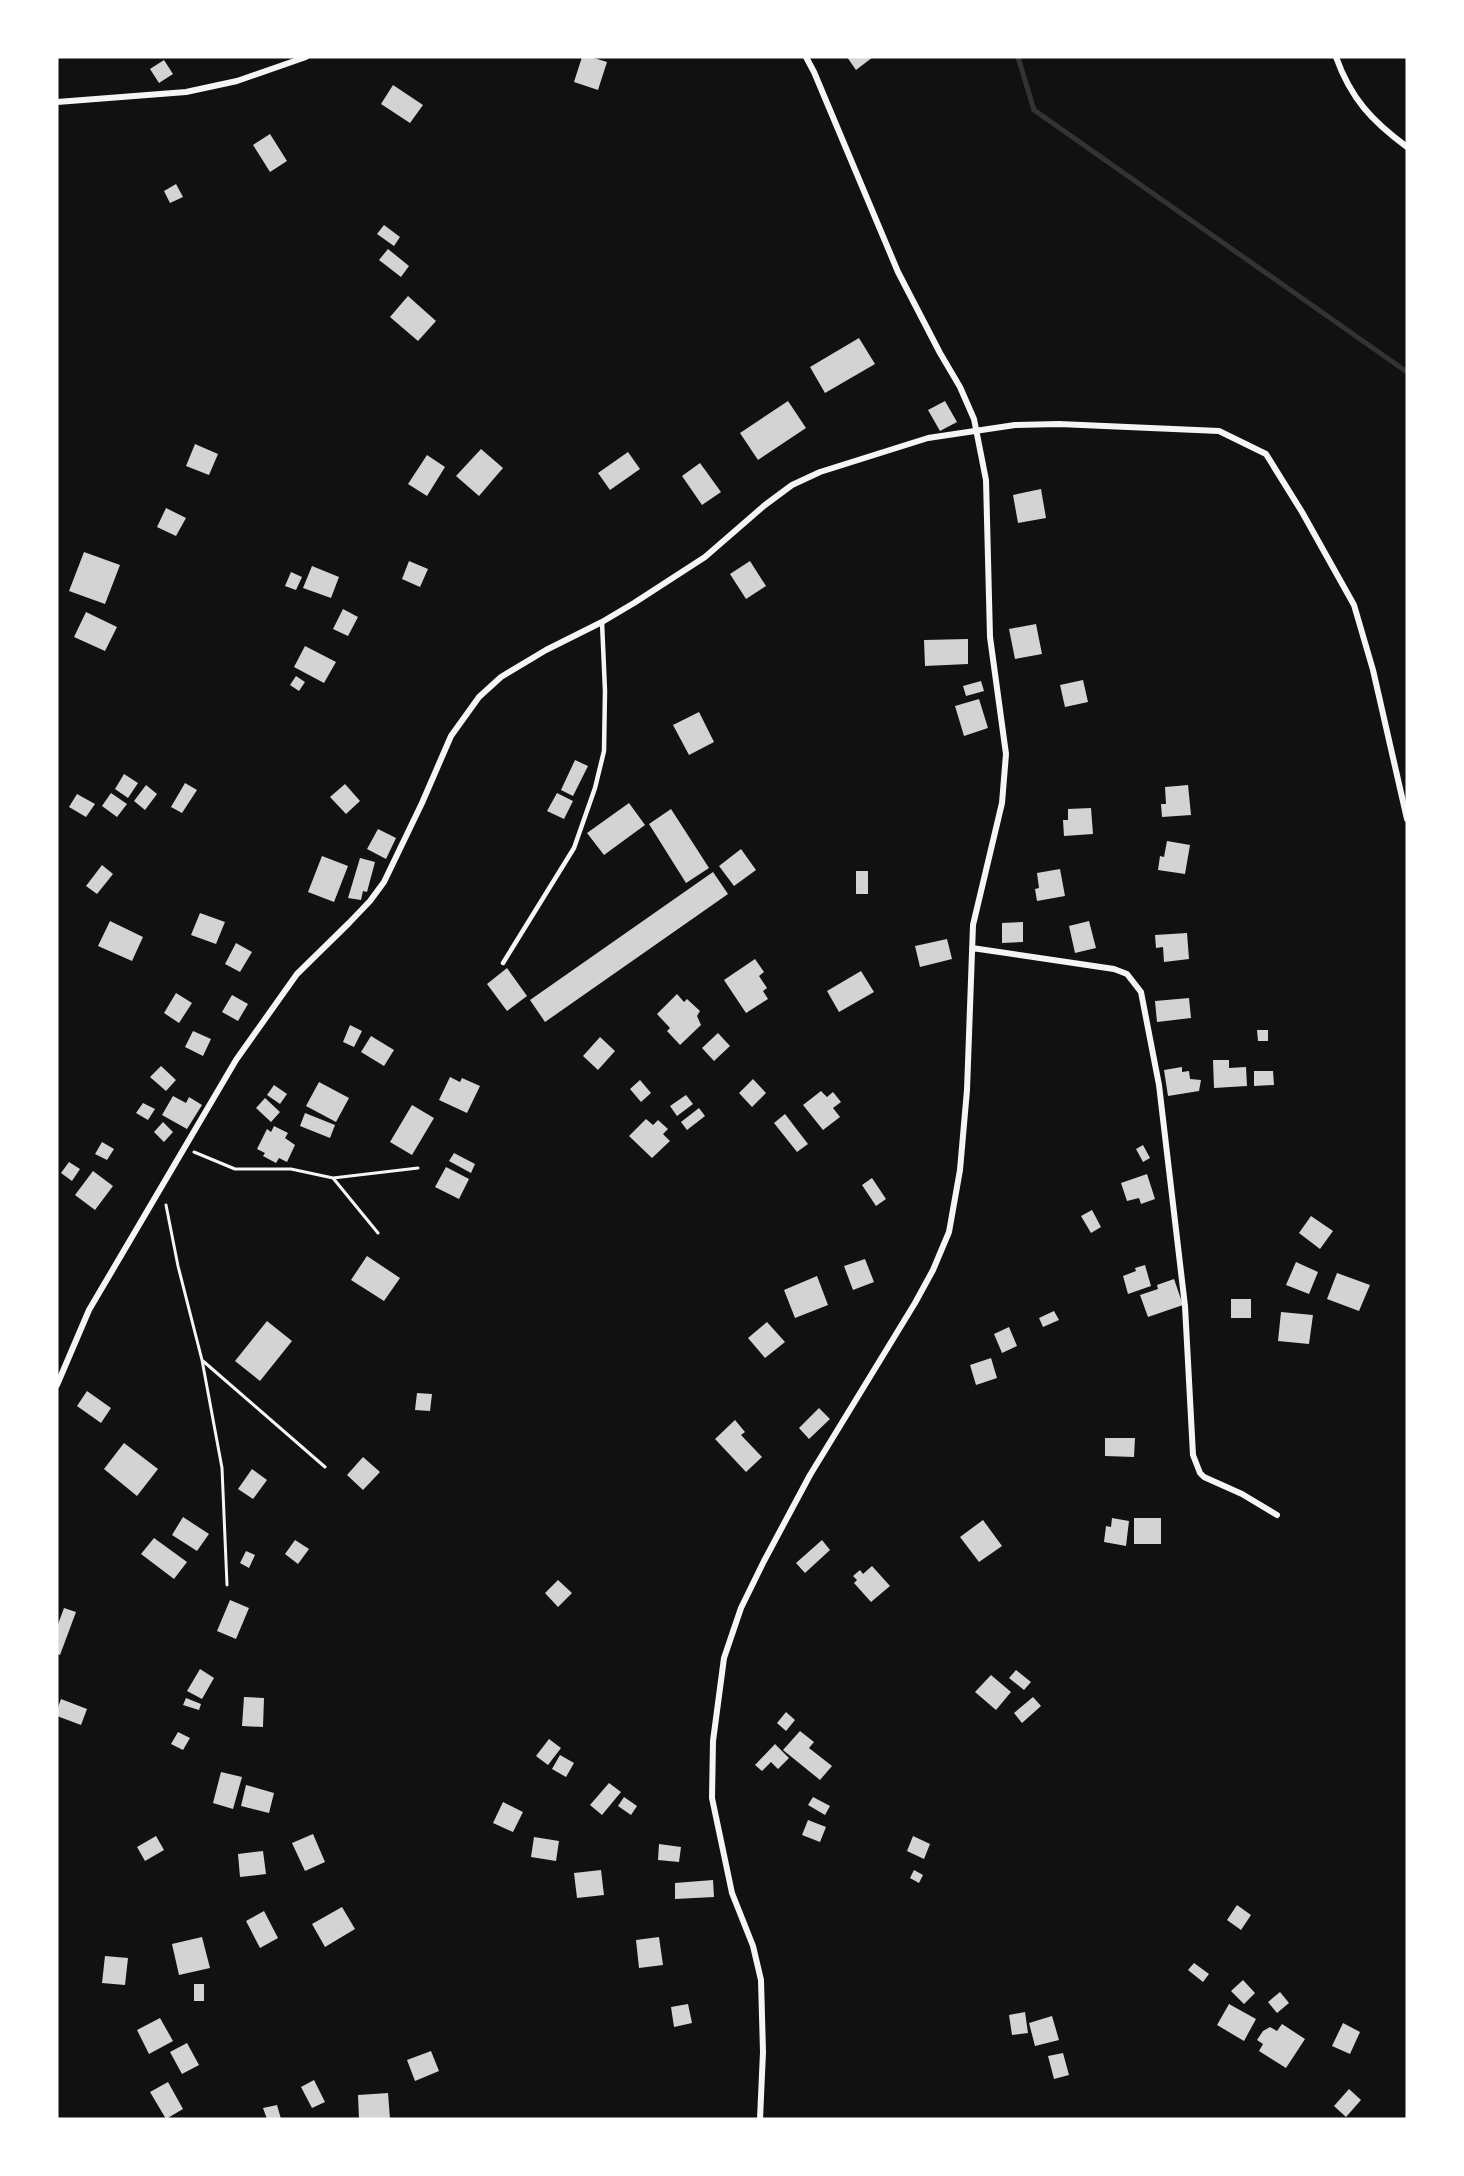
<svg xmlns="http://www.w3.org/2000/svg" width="1464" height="2176" font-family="Rubik,sans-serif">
  <rect width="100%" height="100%" fill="#111"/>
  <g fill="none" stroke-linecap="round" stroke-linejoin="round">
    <path stroke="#333" stroke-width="5" d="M1018,57L1034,110L1407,372"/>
  </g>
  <path fill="#d3d3d3" d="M582,57H591L607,62L598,90L574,82Z
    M847,57H873L856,70Z
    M164,60L173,74L159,83L150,69Z
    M393,85L423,105L410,123L381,104Z
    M270,134L287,161L270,172L253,145Z
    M176,184L183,197L170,203L164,191Z
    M384,225L400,237L394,246L377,234Z
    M388,249L409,266L401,277L379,260Z
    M408,296L436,321L418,341L390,317Z
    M859,338L875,364L825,393L810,367Z
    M788,401L806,428L758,460L740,433Z
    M945,401L957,422L940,431L928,410Z
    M195,444L218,454L209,475L186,466Z
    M481,449L503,468L479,496L456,476Z
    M628,452L640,469L610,490L598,473Z
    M427,455L445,467L427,496L408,484Z
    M700,463L721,492L702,505L682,476Z
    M1041,489L1046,518L1018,523L1013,495Z
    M166,508L186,518L176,536L157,527Z
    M84,552L120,565L105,604L69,591Z
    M409,561L428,569L420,587L402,579Z
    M750,561L766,586L746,599L730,574Z
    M312,566L339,577L331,598L303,588Z
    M291,572L302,577L296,590L285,586Z
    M343,609L358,617L348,636L333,629Z
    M86,612L117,627L105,651L74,637Z
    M1036,624L1042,654L1015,659L1009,629Z
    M968,639V664L925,666L924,640Z
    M305,646L336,662L324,683L294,667Z
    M296,676L305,682L299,691L290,685Z
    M1083,680L1088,702L1065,707L1060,685Z
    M981,681L984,691L966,696L963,686Z
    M979,699L988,728L964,736L955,706Z
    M699,712L714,742L689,755L673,725Z
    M575,760L588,766L573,796L561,790Z
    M124,774L138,783L128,798L115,789Z
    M185,783L197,790L182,813L171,807Z
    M345,784L360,801L346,814L330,797Z
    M146,785L157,794L145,810L134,801Z
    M1188,785L1191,815L1162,817L1161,804H1166L1165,787Z
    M111,793L127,804L117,817L102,806Z
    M557,793L573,801L564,819L547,811Z
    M77,794L95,804L86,817L69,807Z
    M629,803L645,825L604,855L587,833Z
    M1091,808L1093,834L1064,836L1063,820H1068V809Z
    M671,809L709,868L686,883L649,824Z
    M378,829L396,838L386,859L367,849Z
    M1167,841L1190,845L1185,874L1158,870L1160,856L1164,857Z
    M741,849L756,870L734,886L719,866Z
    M322,856L348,866L334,902L308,892Z
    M360,858L375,862L367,892L363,891L361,900L348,898Z
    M102,865L113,874L97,894L86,886Z
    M1060,869L1065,896L1037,901L1035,889L1039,888L1037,873Z
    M856,871H868V894H856Z
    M713,872L728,894L545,1022L530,1000Z
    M200,913L225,922L216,944L191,935Z
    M110,921L143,937L132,961L98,946Z
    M1089,921L1096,948L1075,953L1069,926Z
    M1023,922V942L1002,943V923Z
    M1187,933L1189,959L1164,962L1163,947L1156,948L1155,935Z
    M947,939L952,959L920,967L915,946Z
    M236,943L252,952L240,972L225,964Z
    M755,959L764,972L759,976L767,988L763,991L768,999L746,1013L724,980Z
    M507,968L527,996L507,1011L487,984Z
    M861,971L874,992L839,1012L827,991Z
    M176,993L192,1003L179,1023L164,1013Z
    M677,994L684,1002L687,999L700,1011L697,1016L701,1025L680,1045L667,1031L670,1028L657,1014Z
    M232,995L248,1004L238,1021L222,1012Z
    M1189,998L1191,1018L1157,1022L1155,1001Z
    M350,1025L362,1031L354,1047L343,1042Z
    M1257,1030H1268V1041H1258Z
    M193,1031L211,1039L203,1056L185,1047Z
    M718,1033L730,1046L714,1061L702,1048Z
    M371,1036L394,1050L384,1066L361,1052Z
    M600,1037L615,1051L598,1070L583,1056Z
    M1213,1060H1229V1068L1246,1067L1247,1086L1214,1088Z
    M161,1066L176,1080L166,1091L150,1077Z
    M1182,1067V1072L1189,1071L1190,1079L1201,1080L1199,1091L1168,1096L1164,1070Z
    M1254,1071H1273L1274,1085L1254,1086Z
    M450,1077L460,1082L462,1078L480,1086L467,1113L439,1100Z
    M753,1079L766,1093L752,1107L739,1093Z
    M640,1080L651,1093L641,1102L630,1089Z
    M319,1082L349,1098L336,1122L306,1106Z
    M274,1085L287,1094L280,1104L267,1095Z
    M821,1091L827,1097L833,1092L841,1102L833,1108L840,1117L823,1130L803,1105Z
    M686,1095L693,1104L677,1116L670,1106Z
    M173,1096L186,1103L189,1097L202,1105L187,1129L162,1115Z
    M265,1098L280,1112L271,1122L256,1108Z
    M143,1103L155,1109L148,1120L136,1113Z
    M412,1105L434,1118L412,1155L390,1142Z
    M699,1108L705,1116L687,1130L681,1122Z
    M305,1113L335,1125L330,1138L300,1126Z
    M785,1114L808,1144L797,1152L774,1123Z
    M646,1119L653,1125L658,1120L668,1129L663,1134L670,1141L652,1158L629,1136Z
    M163,1122L173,1132L164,1142L154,1132Z
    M274,1126L288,1133L285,1138L295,1145L287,1162L279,1158L276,1163L263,1156L265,1153L257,1149L267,1129L271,1132Z
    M102,1142L114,1149L107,1160L95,1154Z
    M1143,1145L1150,1158L1143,1162L1136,1149Z
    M454,1153L475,1164L471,1173L449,1161Z
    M69,1162L80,1169L72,1181L61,1173Z
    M446,1167L469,1179L459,1199L435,1187Z
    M93,1171L113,1186L95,1210L75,1195Z
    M1147,1174L1155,1199L1141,1204L1139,1198L1127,1201L1121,1183Z
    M872,1178L886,1199L876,1206L862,1185Z
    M1092,1210L1101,1227L1091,1233L1081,1216Z
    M1311,1216L1333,1231L1320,1249L1299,1233Z
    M367,1256L400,1278L384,1301L351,1280Z
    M865,1259L874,1282L853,1290L844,1266Z
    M1296,1262L1318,1272L1309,1294L1286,1285Z
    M1145,1265L1151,1286L1128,1294L1123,1276L1136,1271L1135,1268Z
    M1337,1273L1370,1285L1359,1311L1327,1299Z
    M817,1276L828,1305L795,1318L784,1290Z
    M1174,1279L1183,1305L1148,1317L1140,1295L1158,1289L1157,1285Z
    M1231,1299H1251V1318H1231Z
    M1054,1311L1059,1320L1043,1327L1039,1318Z
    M1281,1312L1313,1315L1309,1344L1278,1341Z
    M267,1321L292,1341L260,1381L235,1361Z
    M767,1322L785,1342L765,1358L748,1338Z
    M1009,1327L1017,1346L1002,1353L994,1334Z
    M991,1358L997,1378L976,1385L970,1365Z
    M87,1391L111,1408L101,1423L77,1406Z
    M417,1393L432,1394L430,1411L415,1410Z
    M819,1408L830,1419L809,1439L799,1428Z
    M735,1420L745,1432L741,1435L762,1457L746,1472L715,1439Z
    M1105,1438H1135L1134,1457L1105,1456Z
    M124,1443L158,1469L137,1496L104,1469Z
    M363,1457L380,1472L363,1490L347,1475Z
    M252,1469L267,1480L253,1499L238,1489Z
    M183,1517L209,1534L197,1551L172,1535Z
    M1112,1518L1129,1521L1126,1546L1104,1542L1106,1526L1111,1527Z
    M1134,1518H1161V1544H1134Z
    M983,1520L1002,1546L979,1562L960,1537Z
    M154,1538L187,1562L174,1579L141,1554Z
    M295,1540L309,1549L298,1564L285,1554Z
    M822,1540L830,1550L805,1573L796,1563Z
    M246,1551L255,1555L249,1568L240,1563Z
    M872,1566L890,1586L871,1602L854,1583L857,1580L853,1576L860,1570L863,1574Z
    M558,1580L572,1593L558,1607L545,1593Z
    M230,1600L249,1608L236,1639L217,1631Z
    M64,1608L76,1612L60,1655L57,1654V1627Z
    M200,1669L214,1678L202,1699L187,1691Z
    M1016,1670L1031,1682L1024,1690L1009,1678Z
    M991,1675L1011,1692L996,1710L975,1692Z
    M244,1697L264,1698L263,1727L242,1726Z
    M1033,1697L1041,1706L1022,1723L1014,1713Z
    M186,1698L201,1704L199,1710L183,1705Z
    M61,1699L87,1709L81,1725L57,1716V1710Z
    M786,1712L795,1720L786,1731L777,1723Z
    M800,1731L814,1742L809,1748L832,1766L820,1780L783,1750Z
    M178,1732L190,1738L183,1750L171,1744Z
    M549,1739L561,1748L548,1765L536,1756Z
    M775,1744L789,1758L778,1769L771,1762L762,1771L755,1765Z
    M560,1755L574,1763L566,1777L552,1769Z
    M221,1772L242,1777L233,1809L213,1803Z
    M609,1783L621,1792L602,1815L590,1805Z
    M246,1785L274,1793L269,1813L241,1806Z
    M624,1797L637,1806L631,1815L618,1806Z
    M813,1797L830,1806L825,1815L808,1805Z
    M503,1802L523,1812L513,1832L493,1823Z
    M808,1820L826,1827L820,1842L802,1835Z
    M313,1834L325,1862L305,1871L292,1843Z
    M156,1836L164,1850L145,1861L137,1847Z
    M913,1836L930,1844L924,1859L907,1851Z
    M534,1837L559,1841L556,1861L531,1857Z
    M659,1844L681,1847L679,1862L658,1860Z
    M263,1851L266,1874L240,1877L238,1854Z
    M601,1870L604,1895L577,1898L574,1873Z
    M914,1870L923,1875L919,1883L910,1878Z
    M713,1880L714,1897L675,1899V1883Z
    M1237,1905L1251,1915L1241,1930L1227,1920Z
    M342,1907L355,1929L325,1947L312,1924Z
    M264,1911L278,1938L260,1948L246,1921Z
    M202,1937L210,1968L179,1975L172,1944Z
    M659,1937L663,1965L639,1968L636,1940Z
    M105,1956L128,1958L125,1985L102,1983Z
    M1194,1963L1209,1974L1203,1982L1188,1970Z
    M1243,1980L1255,1993L1244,2004L1231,1991Z
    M194,1984H204V2001H194Z
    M1280,1992L1289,2003L1277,2013L1268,2002Z
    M688,2004L692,2023L674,2027L671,2007Z
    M1229,2004L1256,2019L1244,2041L1217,2025Z
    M1025,2012L1028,2033L1012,2035L1009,2015Z
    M1052,2016L1059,2040L1035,2046L1029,2023Z
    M160,2018L173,2041L149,2054L137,2030Z
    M1343,2023L1360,2032L1350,2054L1332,2046Z
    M1282,2024L1305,2039L1286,2068L1259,2051L1263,2044L1257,2040L1263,2031L1270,2027L1277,2031Z
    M187,2043L199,2065L182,2074L170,2052Z
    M431,2051L439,2071L415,2081L407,2060Z
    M1063,2053L1069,2075L1054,2079L1048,2056Z
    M314,2080L325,2102L312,2108L301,2087Z
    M168,2082L183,2109L166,2119L150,2092Z
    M1349,2089L1361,2100L1346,2117L1334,2106Z
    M388,2093L390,2119H359L358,2095Z
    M277,2105L281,2119H267L263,2108Z"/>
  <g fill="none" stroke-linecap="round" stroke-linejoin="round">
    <path stroke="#f5f5f5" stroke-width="3" d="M194,1152L235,1169H291L333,1178L418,1168
      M333,1178L378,1233
      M166,1205L178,1266L202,1360L222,1468L227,1585
      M203,1361L325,1467"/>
    <path stroke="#f5f5f5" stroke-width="4.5" d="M503,963L574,848L595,788L604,751L605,691L602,622"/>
    <path stroke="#f5f5f5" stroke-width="6" d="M1336,57C1351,99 1372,121 1407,147
      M57,102L186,92L237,81L306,57
      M972,948L1114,969L1127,974L1141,992L1159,1085L1185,1306L1193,1455L1200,1473L1204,1477L1242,1494L1277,1515
      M57,1385L89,1310L236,1060L297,974L349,923L370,901L384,882L422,803L451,736L479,697L501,677L546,650L602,622L634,603L705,557L765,505L792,485L820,472L928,438L1015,425L1059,424L1219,431L1266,454L1302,512L1354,605L1373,670L1407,819
      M760,2119L763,2052L761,1980L753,1946L732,1893L712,1798L713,1741L724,1658L741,1608L764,1561L810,1475L915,1303L933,1270L949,1232L960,1170L967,1090L973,925L1002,803L1006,754L990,637L986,480L974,419L960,387L940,353L898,272L814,72L806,57"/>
  </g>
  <rect width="1464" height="2176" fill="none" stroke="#ffffff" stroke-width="117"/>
</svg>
